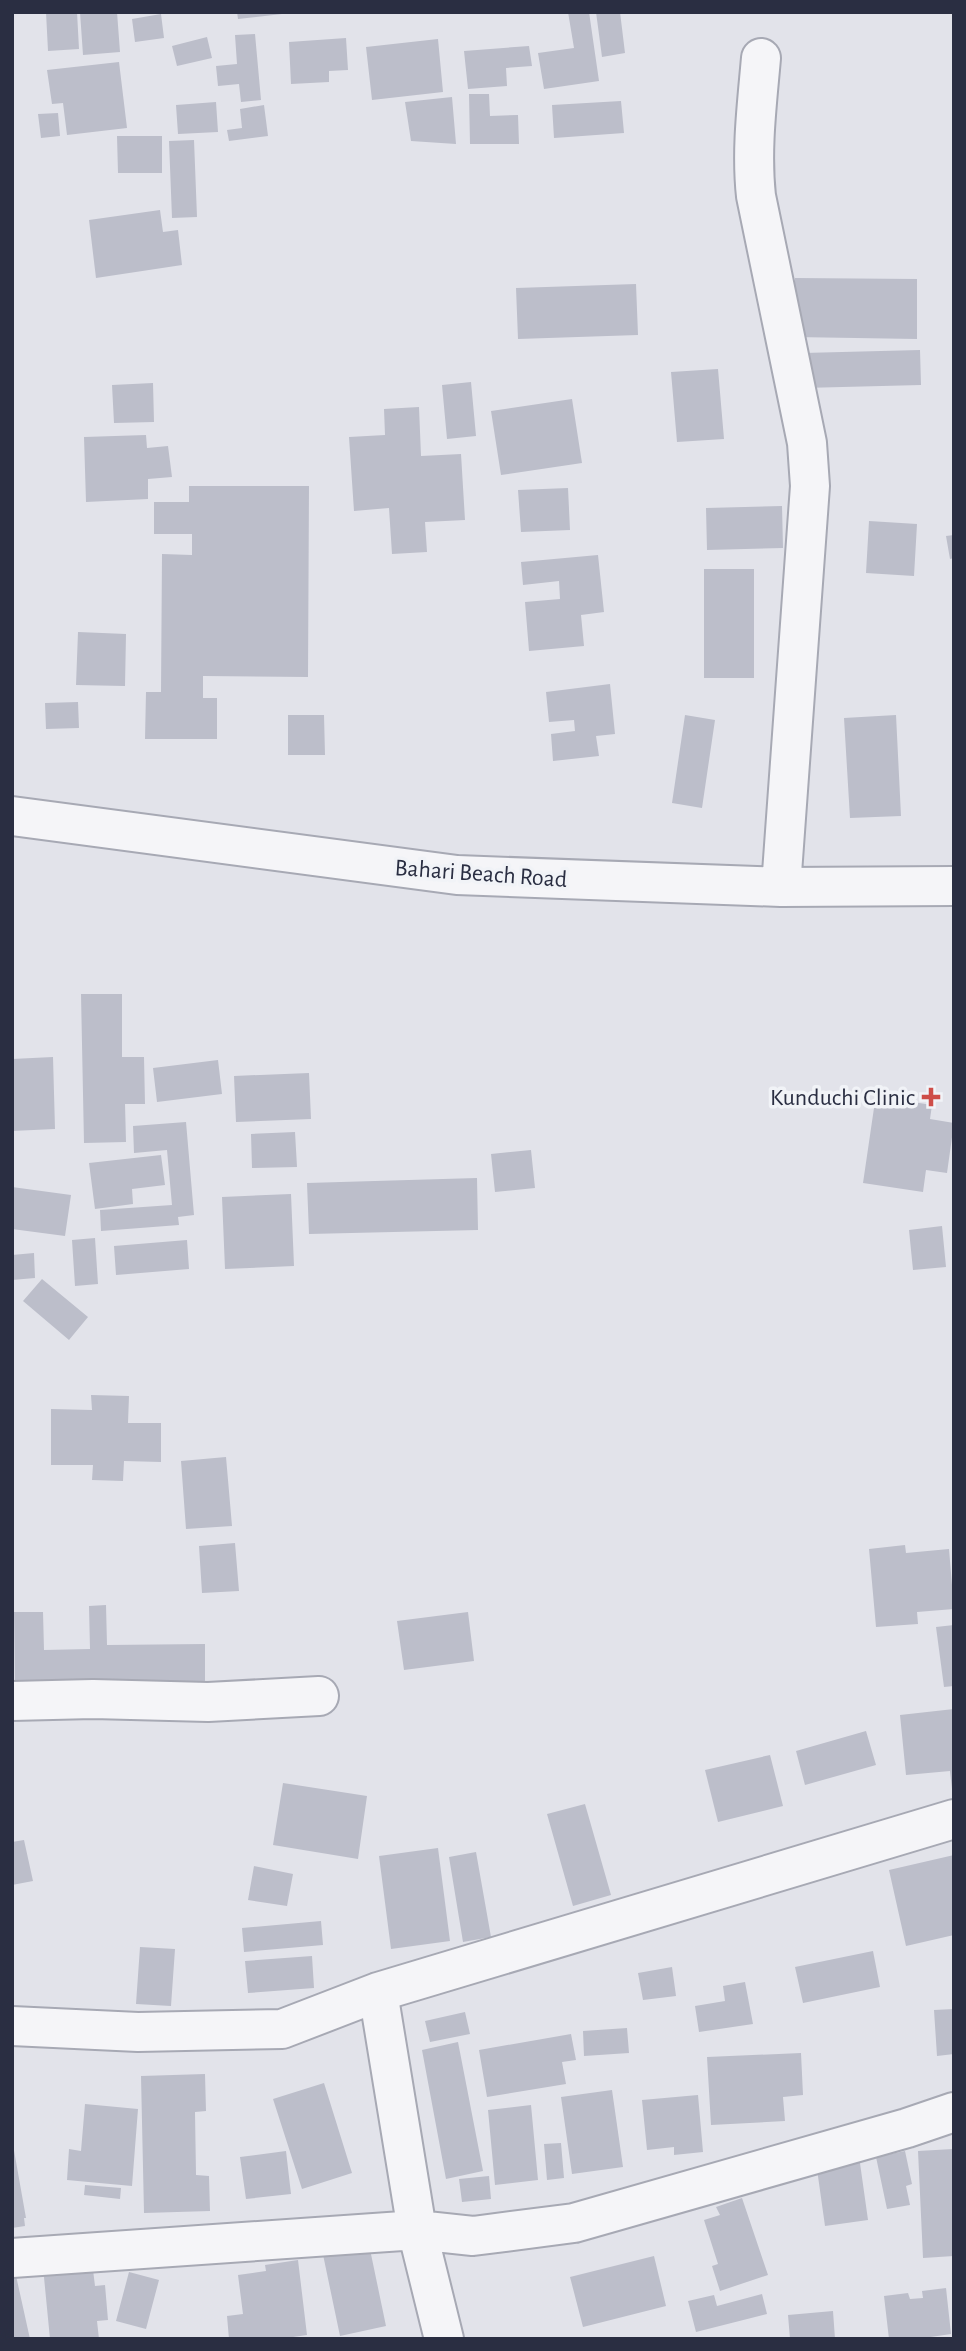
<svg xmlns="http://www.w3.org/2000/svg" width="966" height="2351" font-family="'Alegreya Sans',sans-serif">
  <rect width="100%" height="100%" fill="#e2e3ea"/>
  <path fill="#bcbeca" d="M46,12H77L79,49L48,51Z
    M80,12H117L120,52L83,55Z
    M237,12H282V14L238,19Z
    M568,12H589L599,81L544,89L538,53L574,48Z
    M596,12H620L625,53L602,57Z
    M161,14L164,38L135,42L132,19Z
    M255,34L261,100L241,102L239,84L218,86L216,66L237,64L235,35Z
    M207,37L212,58L177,66L172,46Z
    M346,38L348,70L329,71V82L291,84L289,42Z
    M438,39L443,92L372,100L366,47Z
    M529,46L532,66L506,68L507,86L468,89L464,51Z
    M119,62L127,128L67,135L63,103L52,104L47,70Z
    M469,94H489L490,116L518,115L519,144H470Z
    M452,97L456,144L411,141L405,102Z
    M621,101L624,133L554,138L552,105Z
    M216,102L218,132L178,134L176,105Z
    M264,105L268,136L229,141L227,130L242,128L240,109Z
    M58,113L60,136L41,138L38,114Z
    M117,136H162V173H118Z
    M194,140L197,217L172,218L169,141Z
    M160,210L163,232L178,230L182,265L96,278L89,220Z
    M795,278L917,279V339L794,337Z
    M636,284L638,335L518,339L516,288Z
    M920,350L921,385L803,388V353Z
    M718,369L724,439L677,442L671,372Z
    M471,382L476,436L447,439L442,385Z
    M153,383L154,422L114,423L112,385Z
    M572,399L582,463L501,475L491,411Z
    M419,407L421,456L461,454L465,520L425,522L427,552L392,554L389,508L354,511L349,437L385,435L384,409Z
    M146,435L147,448L168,446L172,477L148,479V499L86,502L84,437Z
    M189,486H309L308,677L203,676V698H217V739H145L146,692H161L162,554L192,555V534H154V502H189Z
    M568,488L570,530L521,532L518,490Z
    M782,506L783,548L707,550L706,508Z
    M869,521L917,524L914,576L866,573Z
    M954,535V558L950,559L946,536Z
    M598,555L604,612L581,615L584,646L529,651L525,602L560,599L559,581L523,585L521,562Z
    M704,569H754V678H704Z
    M78,632L126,634L125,686L76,685Z
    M610,684L615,734L596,736L599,756L553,761L551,734L575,731L574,720L549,722L546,692Z
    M78,702L79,728L46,729L45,703Z
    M288,715H324L325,755H288Z
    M685,715L715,720L702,808L672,803Z
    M896,715L901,816L850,818L844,718Z
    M81,994H122V1057H144L145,1104H125L126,1142L84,1143Z
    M53,1057L55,1129L12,1131V1059Z
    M218,1060L222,1094L157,1102L153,1068Z
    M309,1073L311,1119L236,1122L234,1076Z
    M881,1097L932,1105L930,1119L954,1123L947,1173L926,1170L923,1192L863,1183L874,1108H879Z
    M186,1122L194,1215L178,1217L179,1225L101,1231L100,1210L172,1205L167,1150L134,1153L133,1126Z
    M295,1132L297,1167L252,1168L251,1134Z
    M531,1150L535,1188L495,1192L491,1154Z
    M161,1155L165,1185L132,1189L133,1204L95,1209L89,1163Z
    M477,1178L478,1230L309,1234L307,1183Z
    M12,1187L71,1195L65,1236L12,1229Z
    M291,1194L294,1266L225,1269L222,1197Z
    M942,1226L946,1267L913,1270L909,1230Z
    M95,1238L98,1284L75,1286L72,1240Z
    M187,1240L189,1269L116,1275L114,1246Z
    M34,1253L35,1278L12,1280V1255Z
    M42,1279L88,1317L69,1340L23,1301Z
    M91,1395L129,1396L128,1423H161V1462L124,1461L123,1481L92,1480L93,1465H51V1409L92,1410Z
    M226,1457L232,1526L186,1529L181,1461Z
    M235,1543L239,1591L202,1593L199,1546Z
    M905,1545L906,1553L949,1549L954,1609L917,1612L918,1624L876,1627L869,1549Z
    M106,1605L107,1645L205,1644V1684L15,1688L14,1612H43L44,1650L90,1649L89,1606Z
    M468,1612L474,1661L404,1670L397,1621Z
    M954,1625V1686L944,1687L936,1627Z
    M954,1709V1789H952L950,1771L906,1775L900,1715Z
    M866,1731L876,1765L805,1785L796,1751Z
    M770,1755L783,1806L718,1822L705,1770Z
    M283,1783L367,1796L358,1859L273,1845Z
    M585,1804L611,1895L573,1906L547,1814Z
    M24,1840L33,1881L12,1885V1842Z
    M438,1848L450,1941L391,1949L379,1856Z
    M476,1852L491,1937L463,1942L449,1857Z
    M954,1855V1935L906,1946L889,1870Z
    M254,1866L293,1874L287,1906L248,1900Z
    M321,1921L323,1945L244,1952L242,1928Z
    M140,1947L175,1949L171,2006L136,2004Z
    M873,1951L880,1987L803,2003L795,1967Z
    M312,1956L314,1988L248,1993L245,1961Z
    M672,1967L676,1996L643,2000L638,1973Z
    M745,1982L753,2024L699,2032L695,2006L725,2001L723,1986Z
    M954,2009V2054L937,2056L934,2010Z
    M465,2012L470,2034L430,2042L425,2021Z
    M627,2028L629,2053L584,2056L583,2031Z
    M571,2034L576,2060L562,2062L566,2084L487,2097L479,2050Z
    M458,2042L483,2171L446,2179L422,2050Z
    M801,2053L803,2095L783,2097L785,2121L711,2125L707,2057Z
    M205,2074L206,2111L195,2112L196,2175L209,2176L210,2211L144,2213L141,2076Z
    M324,2083L352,2173L302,2189L273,2099Z
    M612,2090L623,2167L572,2174L561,2097Z
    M698,2095L703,2152L674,2155V2147L647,2150L642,2100Z
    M85,2104L138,2109L132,2186L67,2180L69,2149L81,2151Z
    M531,2105L538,2180L495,2185L488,2110Z
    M12,2139L26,2218H24L25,2226L12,2228Z
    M561,2143L564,2178L547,2180L544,2144Z
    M858,2149L868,2220L825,2226L815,2155Z
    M953,2149L954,2256L923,2258L918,2151Z
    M286,2151L291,2194L246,2199L240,2157Z
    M905,2151L912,2184L906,2186L910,2205L887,2209L876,2157Z
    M489,2176L491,2199L462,2202L459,2179Z
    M85,2185L121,2188L120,2199L84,2195Z
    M742,2198L768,2275L720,2291L712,2266L718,2264L704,2220L720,2215L716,2207Z
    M367,2235L386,2326L340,2336L321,2245Z
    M91,2254L95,2286L105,2285L108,2320L97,2321L99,2339H50L43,2267Z
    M654,2256L666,2306L583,2327L570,2277Z
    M298,2260L307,2335L279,2339H229L227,2316L243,2314L238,2275L266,2271L265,2265Z
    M12,2262H13L30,2339H12Z
    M129,2272L159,2280L146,2329L116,2321Z
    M946,2288L951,2334L917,2339H889L884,2296L908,2293L910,2299L923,2298L922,2291Z
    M762,2294L767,2314L696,2332L688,2301L714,2295L717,2306Z
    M833,2311L835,2339H790L788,2315Z"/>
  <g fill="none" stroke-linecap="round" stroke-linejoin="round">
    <g stroke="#a7a9b4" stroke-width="42">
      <path id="minor" d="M761,58C757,104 751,150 756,196L807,443L810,486L781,887
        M12,816L457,875L781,887L954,886
        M12,1701L93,1699L208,1702L319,1696
        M378,1992L417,2230L444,2339
        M12,2026L138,2032L282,2029L378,1992L954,1819
        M12,2258L417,2230L473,2236L574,2223L907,2128L954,2112"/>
    </g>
    <use href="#minor" stroke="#f5f5f8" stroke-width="38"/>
  </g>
  <path fill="#ce4d48" stroke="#f1f3f7" stroke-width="2.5" d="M927.5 1086.5h7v7h7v7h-7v7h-7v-7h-7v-7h7z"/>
  <g text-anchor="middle" stroke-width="7" stroke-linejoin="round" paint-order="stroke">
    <g font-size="24" fill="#2a2e42" stroke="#f1f3f7">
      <text transform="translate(481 873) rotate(4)" y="8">Bahari Beach Road</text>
    </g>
    <g font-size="24" fill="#2a2e42" stroke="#f1f3f7" text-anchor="end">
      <text x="915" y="1105">Kunduchi Clinic</text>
    </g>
  </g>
  <rect width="966" height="2351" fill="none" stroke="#2a2e42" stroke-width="28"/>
</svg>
